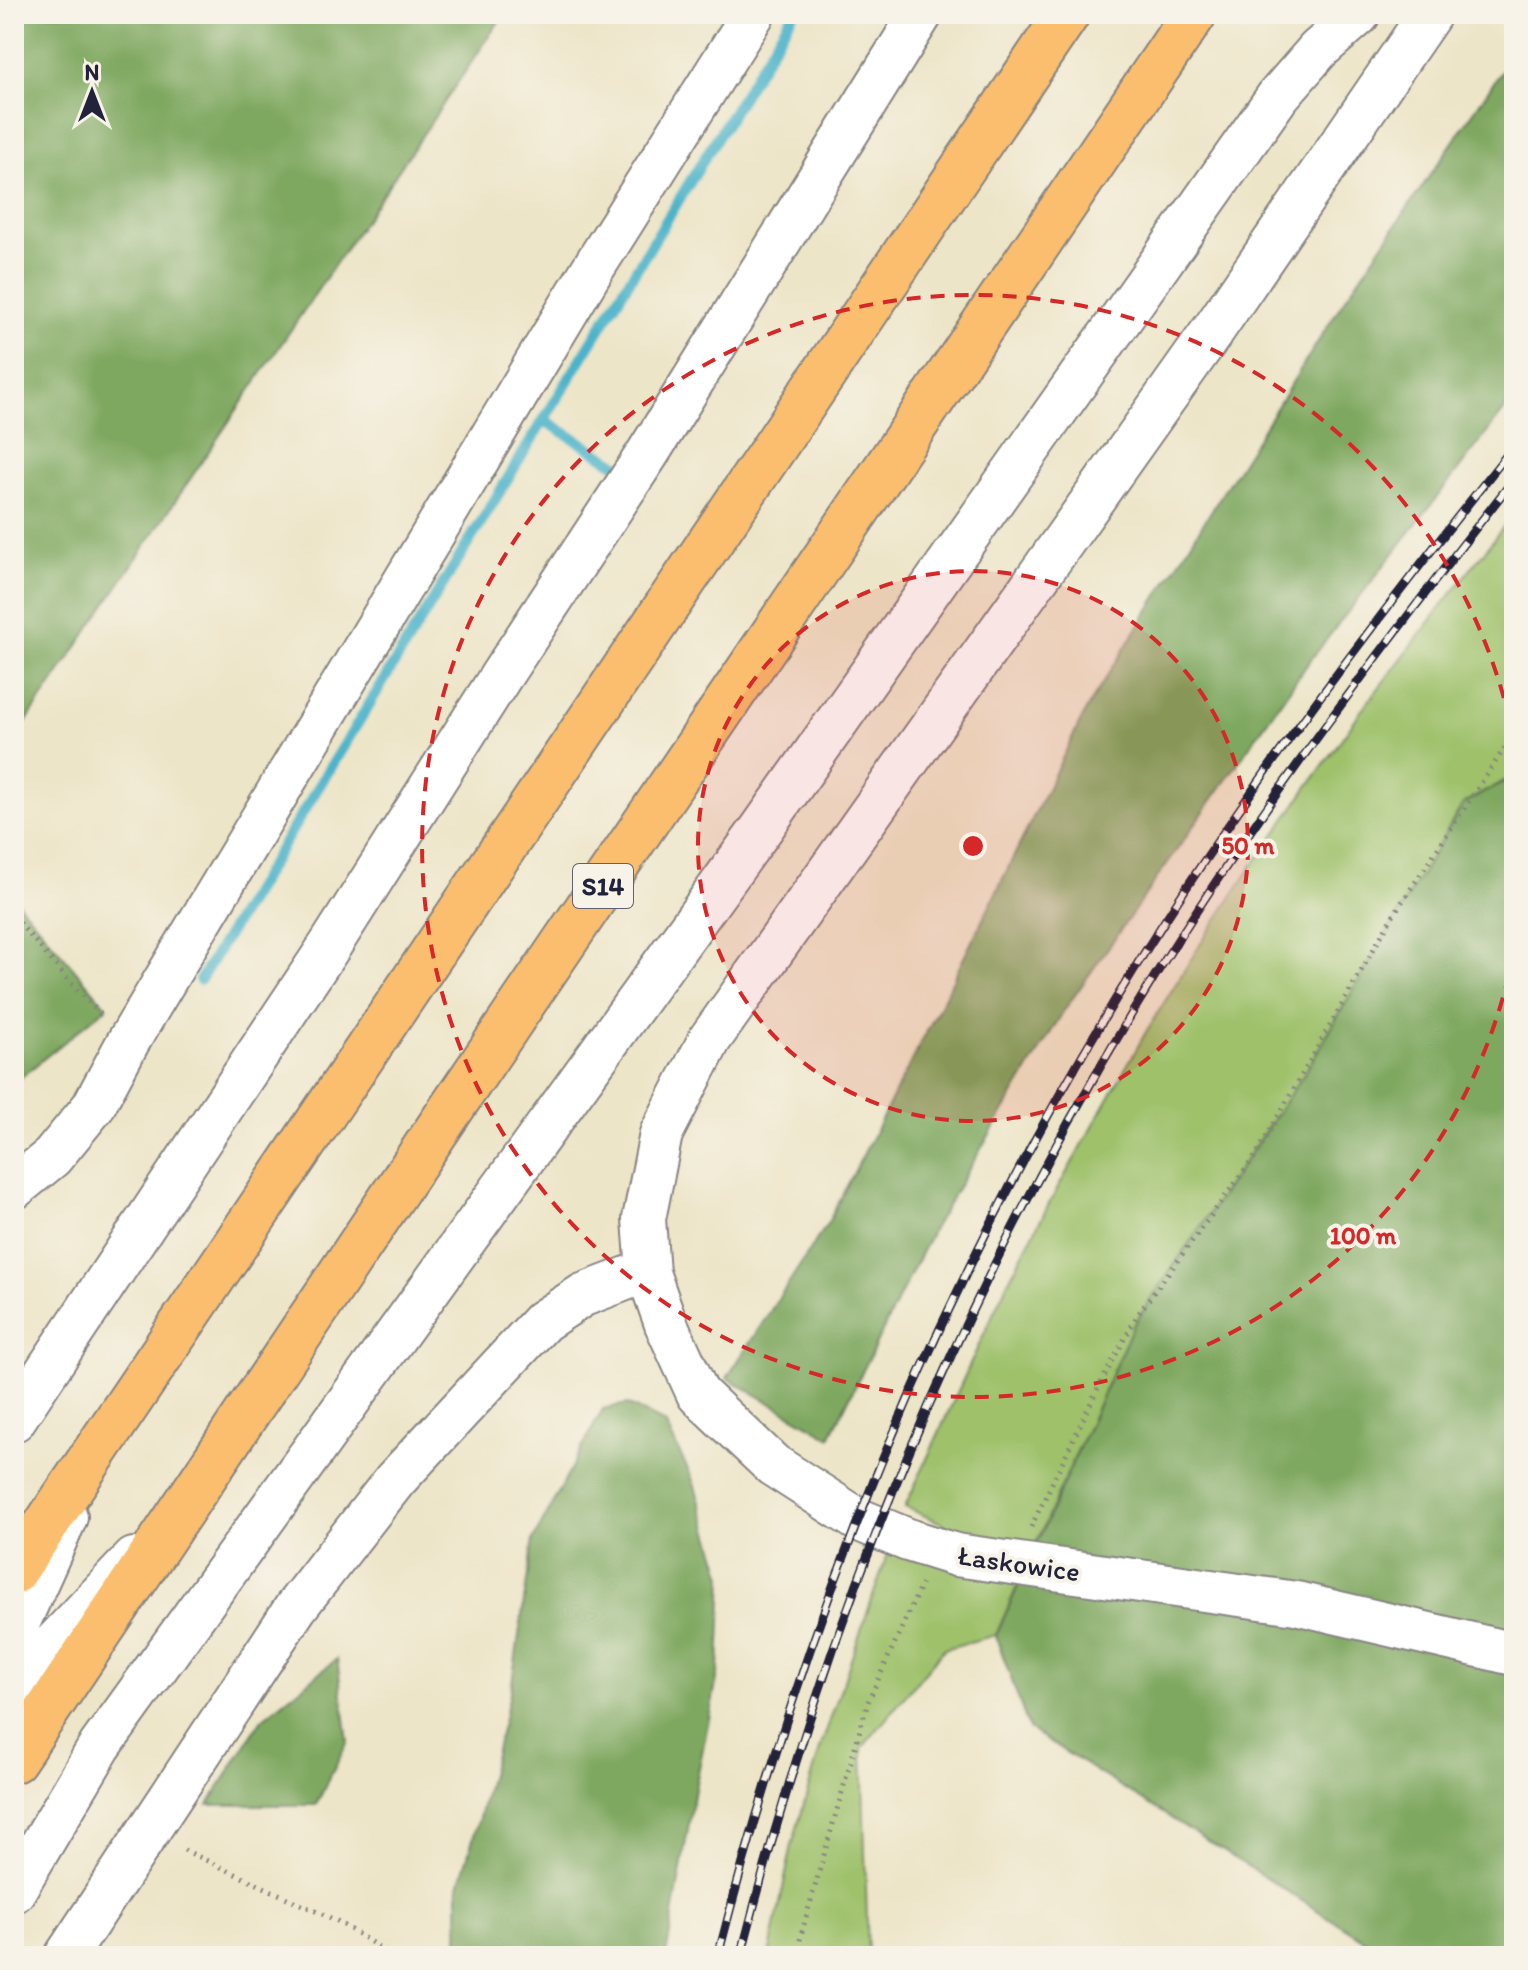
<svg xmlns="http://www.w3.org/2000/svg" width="1528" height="1970" font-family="Itim,sans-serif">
  <rect width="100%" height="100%" fill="#f7f3e8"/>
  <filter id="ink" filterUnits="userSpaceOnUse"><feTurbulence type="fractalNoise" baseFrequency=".0125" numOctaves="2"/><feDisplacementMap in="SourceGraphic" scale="16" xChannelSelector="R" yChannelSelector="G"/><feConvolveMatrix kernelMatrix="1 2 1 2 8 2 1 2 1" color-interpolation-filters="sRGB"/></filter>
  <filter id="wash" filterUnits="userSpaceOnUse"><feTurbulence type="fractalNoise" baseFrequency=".006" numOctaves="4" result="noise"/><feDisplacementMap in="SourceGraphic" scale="32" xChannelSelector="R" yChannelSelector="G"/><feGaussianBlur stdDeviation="1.8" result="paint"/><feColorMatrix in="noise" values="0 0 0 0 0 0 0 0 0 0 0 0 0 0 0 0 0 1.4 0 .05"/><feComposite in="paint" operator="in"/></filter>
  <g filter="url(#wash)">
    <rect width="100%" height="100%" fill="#ede5c8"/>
    <path fill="#9ec16b" stroke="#607253" stroke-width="2" d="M1514,513V776L1463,804L1304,1074L1133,1326L1034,1548L943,1536L946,1525L905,1507L1005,1288L1050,1202L1146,1032L1198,948L1251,868L1361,711Z
      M889,1550L1020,1580L996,1635L944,1649L862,1748L868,1956H769L792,1845L820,1749Z"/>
    <path fill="#7ea75f" stroke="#50644d" stroke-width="2" d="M14,14H504L14,740Z
      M1514,53V398L1306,666L1063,1012L933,1229L830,1437L727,1378L830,1219L941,1004L1087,708L1341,305Z
      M1514,776V1956H1390L1029,1729L996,1636L1133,1326L1304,1074L1463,804Z
      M14,898L107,1007L14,1083Z
      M627,1404L665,1423L693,1480L723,1576L719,1669L696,1783L666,1956H458V1889L479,1818L511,1690L533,1540L603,1409Z
      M337,1659L348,1741L316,1805H208L262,1719Z"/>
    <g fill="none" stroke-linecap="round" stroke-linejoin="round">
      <path stroke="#4bb4ca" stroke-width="11" d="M544,420L619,466
        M200,980L793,14"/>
    </g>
  </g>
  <g filter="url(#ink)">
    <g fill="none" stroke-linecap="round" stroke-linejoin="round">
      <g stroke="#888482" stroke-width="46">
        <path id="minor" d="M1430,14L1214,329L710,1039L661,1134L644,1219L648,1273L666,1324L698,1394L773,1465L857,1519L908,1540L956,1555L1296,1603L1514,1654
          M14,1188L52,1157L93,1107L128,1042L201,920L592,270L753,14
          M14,1420L331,944L501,676L648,453L921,14
          M14,1633L66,1517
          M14,1686L134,1559
          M14,1891L100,1746L762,828L1278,96L1318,50L1358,15
          M66,1956L296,1607L395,1480L543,1321L583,1295L633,1276L648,1273"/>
      </g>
      <g stroke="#888482" stroke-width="48">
        <path id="highway" d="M14,1572L1067,14
          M14,1760L443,1121L1194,14"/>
      </g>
      <path stroke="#888482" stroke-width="5" stroke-dasharray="2 6" stroke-linecap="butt" d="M14,917L71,983L101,1015
        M1031,1527L1096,1392L1138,1314L1256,1155L1392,917L1514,734
        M184,1850L337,1921L393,1956
        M797,1956L801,1935L868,1702L922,1583"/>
      <use href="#minor" stroke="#fff" stroke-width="42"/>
      <use href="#highway" stroke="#fabe6e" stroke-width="44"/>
      <g stroke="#22223b" stroke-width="9">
        <path id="rail" d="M718,1956C807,1608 943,1276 1133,971C1247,787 1379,615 1514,446
          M741,1956C828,1612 965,1281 1153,979C1262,804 1387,641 1514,479"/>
      </g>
      <use href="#rail" stroke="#f7f3e8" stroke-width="6" stroke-dasharray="18" stroke-linecap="butt"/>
    </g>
  </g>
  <circle cx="973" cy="846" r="275" fill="#d62828" fill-opacity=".12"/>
  <g fill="none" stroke="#d62828" stroke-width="4" stroke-dasharray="14 10">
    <circle cx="973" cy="846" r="275"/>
    <path d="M1514 951A551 551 0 1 1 1514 741"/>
  </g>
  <g text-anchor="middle" stroke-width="8" stroke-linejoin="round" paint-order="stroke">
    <rect fill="#f7f3e8" stroke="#62616f" stroke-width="2" x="573" y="864" width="60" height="44" rx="6"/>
    <g font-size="26" font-weight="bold" fill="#22223b">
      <text x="603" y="895">S14</text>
    </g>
    <g font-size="28" fill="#22223b" stroke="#f7f3e8">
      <text transform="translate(1019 1563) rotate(8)" y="10">Łaskowice</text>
    </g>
  </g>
  <circle cx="973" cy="846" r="12" fill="#d62828" stroke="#f7f3e8" stroke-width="4"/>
  <g font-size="24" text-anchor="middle" font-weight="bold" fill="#d62828" stroke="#f7f3e8" stroke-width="8" stroke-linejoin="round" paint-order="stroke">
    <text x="1248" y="854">50 m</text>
    <text x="1363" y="1244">100 m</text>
  </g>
  <rect width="1528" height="1970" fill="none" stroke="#f7f3e8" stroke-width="48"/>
  <g transform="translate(92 92)" stroke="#f7f3e8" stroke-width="6" paint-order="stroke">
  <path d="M0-6L14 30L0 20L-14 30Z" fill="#22223b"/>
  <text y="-12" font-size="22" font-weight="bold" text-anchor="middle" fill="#22223b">N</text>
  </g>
</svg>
